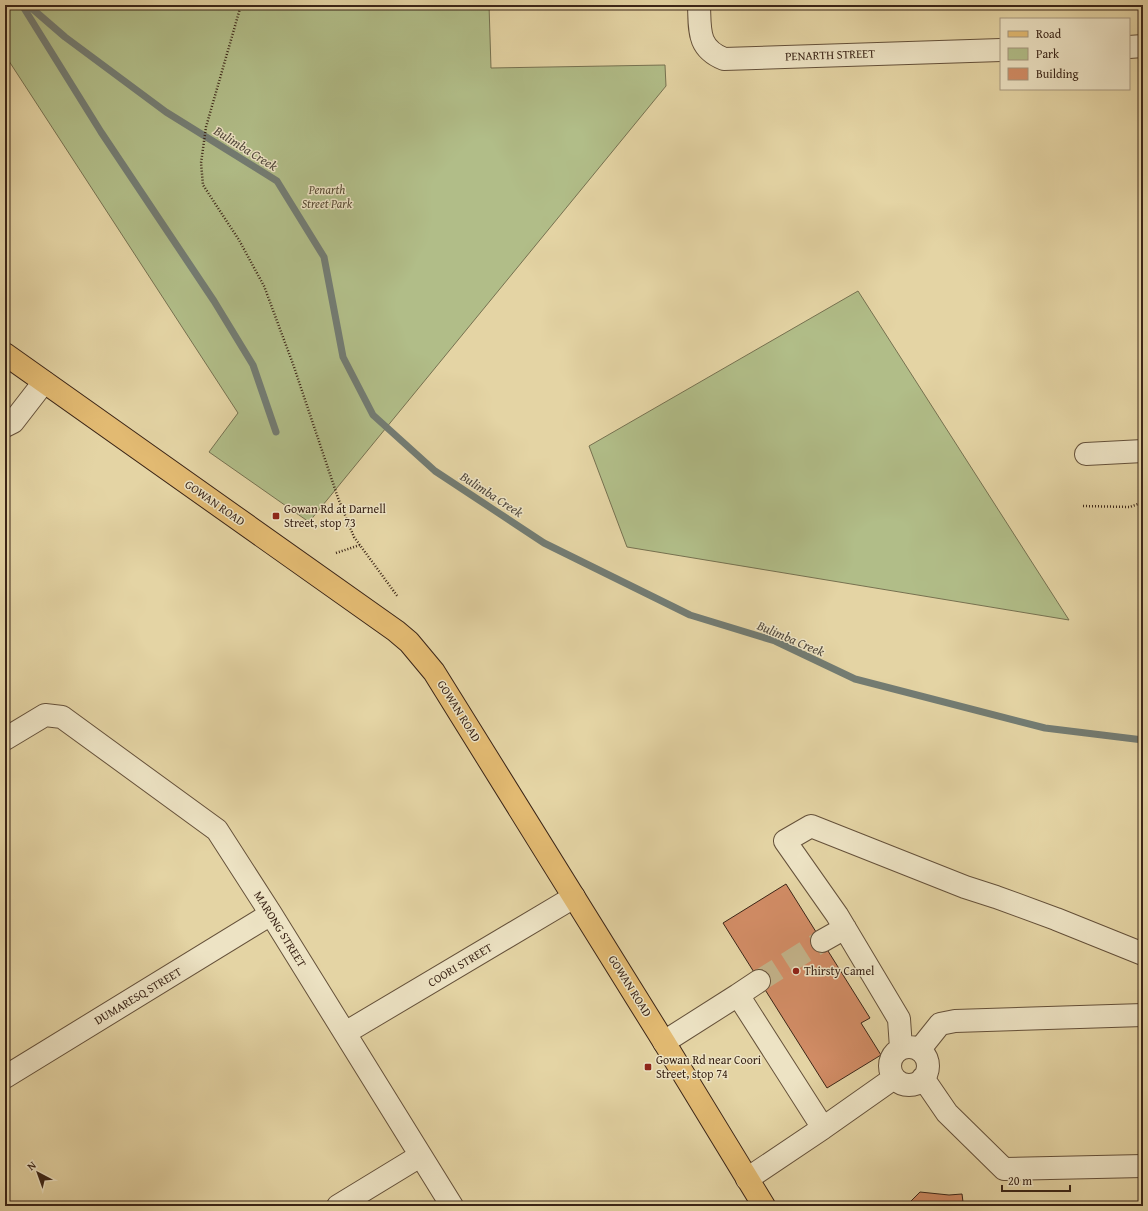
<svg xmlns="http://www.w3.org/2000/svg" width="1148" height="1211" font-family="'Gentium Book Plus',serif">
  <rect width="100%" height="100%" fill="#e4d4a4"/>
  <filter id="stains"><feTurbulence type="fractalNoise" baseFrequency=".005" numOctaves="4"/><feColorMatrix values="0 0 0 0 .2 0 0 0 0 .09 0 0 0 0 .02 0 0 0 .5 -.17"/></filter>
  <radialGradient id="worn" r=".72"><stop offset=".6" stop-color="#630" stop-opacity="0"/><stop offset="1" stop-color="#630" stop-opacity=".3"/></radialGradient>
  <path fill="#b1bd88" stroke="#767150" d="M5,5H489L491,68L665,65L666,86L309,522L209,452L238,413L5,55Z
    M858,291L1069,620L627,547L589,446Z"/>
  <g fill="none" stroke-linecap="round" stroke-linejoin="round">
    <path stroke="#737c73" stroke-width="7" d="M22,5L101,132L214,301L253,365L276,432
      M28,5L65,37L166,112L277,181L324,257L343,357L373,415L435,471L544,543L690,615L775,641L855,679L1045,728L1143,740"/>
  </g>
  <path fill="#d18c65" stroke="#3b2517" d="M786,884L870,1018L861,1023L881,1055L827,1088L723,923Z
    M920,1192L949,1195L962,1194L963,1202L973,1203L972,1206H906Z"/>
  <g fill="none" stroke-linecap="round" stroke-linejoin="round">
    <path stroke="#c2b188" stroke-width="22" stroke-dasharray="22 11" stroke-linecap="butt" d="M759,981L822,941"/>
    <g stroke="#65513a" stroke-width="24">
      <path id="minor" d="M699,5C700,30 697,48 724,59L1001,50
        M1129,47L1143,46
        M5,426L13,422L44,382
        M1086,454L1143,451
        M5,739L45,715L62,717L217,830L271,914L452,1206
        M822,941L845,928
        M738,995L759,981
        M345,1033L574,897
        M664,1042L738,995L823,1128L747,1179
        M890 1066a19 19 0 1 1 38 0a19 19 0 1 1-38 0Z
        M901,1048L899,1019L837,915L785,841L811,826L965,887L996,897L1056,919L1143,954
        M920,1049L940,1024L955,1021L1143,1015
        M5,1077L271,914
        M923,1078L947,1113L1004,1169L1143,1166
        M823,1128L894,1078
        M338,1206L420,1156"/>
    </g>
    <g stroke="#3b2517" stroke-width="24">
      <path id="major" d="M5,354L396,631L409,642L434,672L664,1042L764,1206"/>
    </g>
    <path stroke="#3b2517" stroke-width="2.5" stroke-dasharray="1 2" stroke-linecap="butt" d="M241,5L206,127L201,163L203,185L239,240L264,286L293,364L338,498L354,537L398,597
      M1083,506L1130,507L1143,502
      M336,553L360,545"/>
    <use href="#minor" stroke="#ede3c4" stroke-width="22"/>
    <use href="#major" stroke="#e2ba72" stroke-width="22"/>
  </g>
  <g fill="#8f2418" stroke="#ede3c4" stroke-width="1.5">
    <rect x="272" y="512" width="8" height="8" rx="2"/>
    <circle cx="796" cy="971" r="4"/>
    <rect x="644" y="1063" width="8" height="8" rx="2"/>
  </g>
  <g text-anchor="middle" stroke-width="3" stroke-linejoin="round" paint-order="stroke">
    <g font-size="12" fill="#3b2517" stroke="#ede3c4">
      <text transform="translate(830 55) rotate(-2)" y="4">PENARTH STREET</text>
      <text transform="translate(215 503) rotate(35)" y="4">GOWAN ROAD</text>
      <text transform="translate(459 711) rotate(58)" y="4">GOWAN ROAD</text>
      <text transform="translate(280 929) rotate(58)" y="4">MARONG STREET</text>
      <text transform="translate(460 965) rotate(-31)" y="4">COORI STREET</text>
      <text transform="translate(630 986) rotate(58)" y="4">GOWAN ROAD</text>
      <text transform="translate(138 996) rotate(-31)" y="4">DUMARESQ STREET</text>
    </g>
    <g font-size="12" font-style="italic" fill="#584b33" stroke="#ede3c4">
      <text x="327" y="194">Penarth<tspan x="327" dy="14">Street Park</tspan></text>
    </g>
    <g font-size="12" fill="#3b2517" stroke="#ede3c4" text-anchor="start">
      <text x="284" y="513">Gowan Rd at Darnell<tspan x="284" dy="14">Street, stop 73</tspan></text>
      <text x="804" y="975">Thirsty Camel</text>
      <text x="656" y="1064">Gowan Rd near Coori<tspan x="656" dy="14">Street, stop 74</tspan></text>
    </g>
    <g font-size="13" font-style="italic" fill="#52493d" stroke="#ede3c4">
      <text transform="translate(246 148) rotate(32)" y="5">Bulimba Creek</text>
      <text transform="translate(492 494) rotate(33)" y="5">Bulimba Creek</text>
      <text transform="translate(791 638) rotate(23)" y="5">Bulimba Creek</text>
    </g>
  </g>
  <rect width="1148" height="1211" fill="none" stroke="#e4d4a4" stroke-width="20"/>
  <rect x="6" y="6" width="1136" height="1199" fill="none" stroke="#3b2517" stroke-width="2"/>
  <rect x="10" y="10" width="1128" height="1191" fill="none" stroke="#3b2517"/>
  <rect x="1000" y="18" width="130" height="72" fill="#ede3c4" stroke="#a6977f"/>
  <rect x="1008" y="31" width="20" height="6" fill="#e2ba72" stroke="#a6977f"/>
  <text x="1036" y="38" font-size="12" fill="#3b2517">Road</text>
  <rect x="1008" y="48" width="20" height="12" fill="#b1bd88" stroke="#a6977f"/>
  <text x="1036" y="58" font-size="12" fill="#3b2517">Park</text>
  <rect x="1008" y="68" width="20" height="12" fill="#d18c65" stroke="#a6977f"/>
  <text x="1036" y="78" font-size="12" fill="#3b2517">Building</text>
  <g transform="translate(38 1173) rotate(319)" stroke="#ede3c4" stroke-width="3" paint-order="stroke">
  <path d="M0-3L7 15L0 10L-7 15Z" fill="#3b2517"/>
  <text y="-6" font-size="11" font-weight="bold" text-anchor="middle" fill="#3b2517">N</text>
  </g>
  <path d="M1002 1185v6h68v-6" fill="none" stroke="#3b2517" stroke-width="2"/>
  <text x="1008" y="1185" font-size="12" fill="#3b2517" stroke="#ede3c4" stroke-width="3" paint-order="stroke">20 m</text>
  <rect width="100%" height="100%" filter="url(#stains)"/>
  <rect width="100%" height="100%" fill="url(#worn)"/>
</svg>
